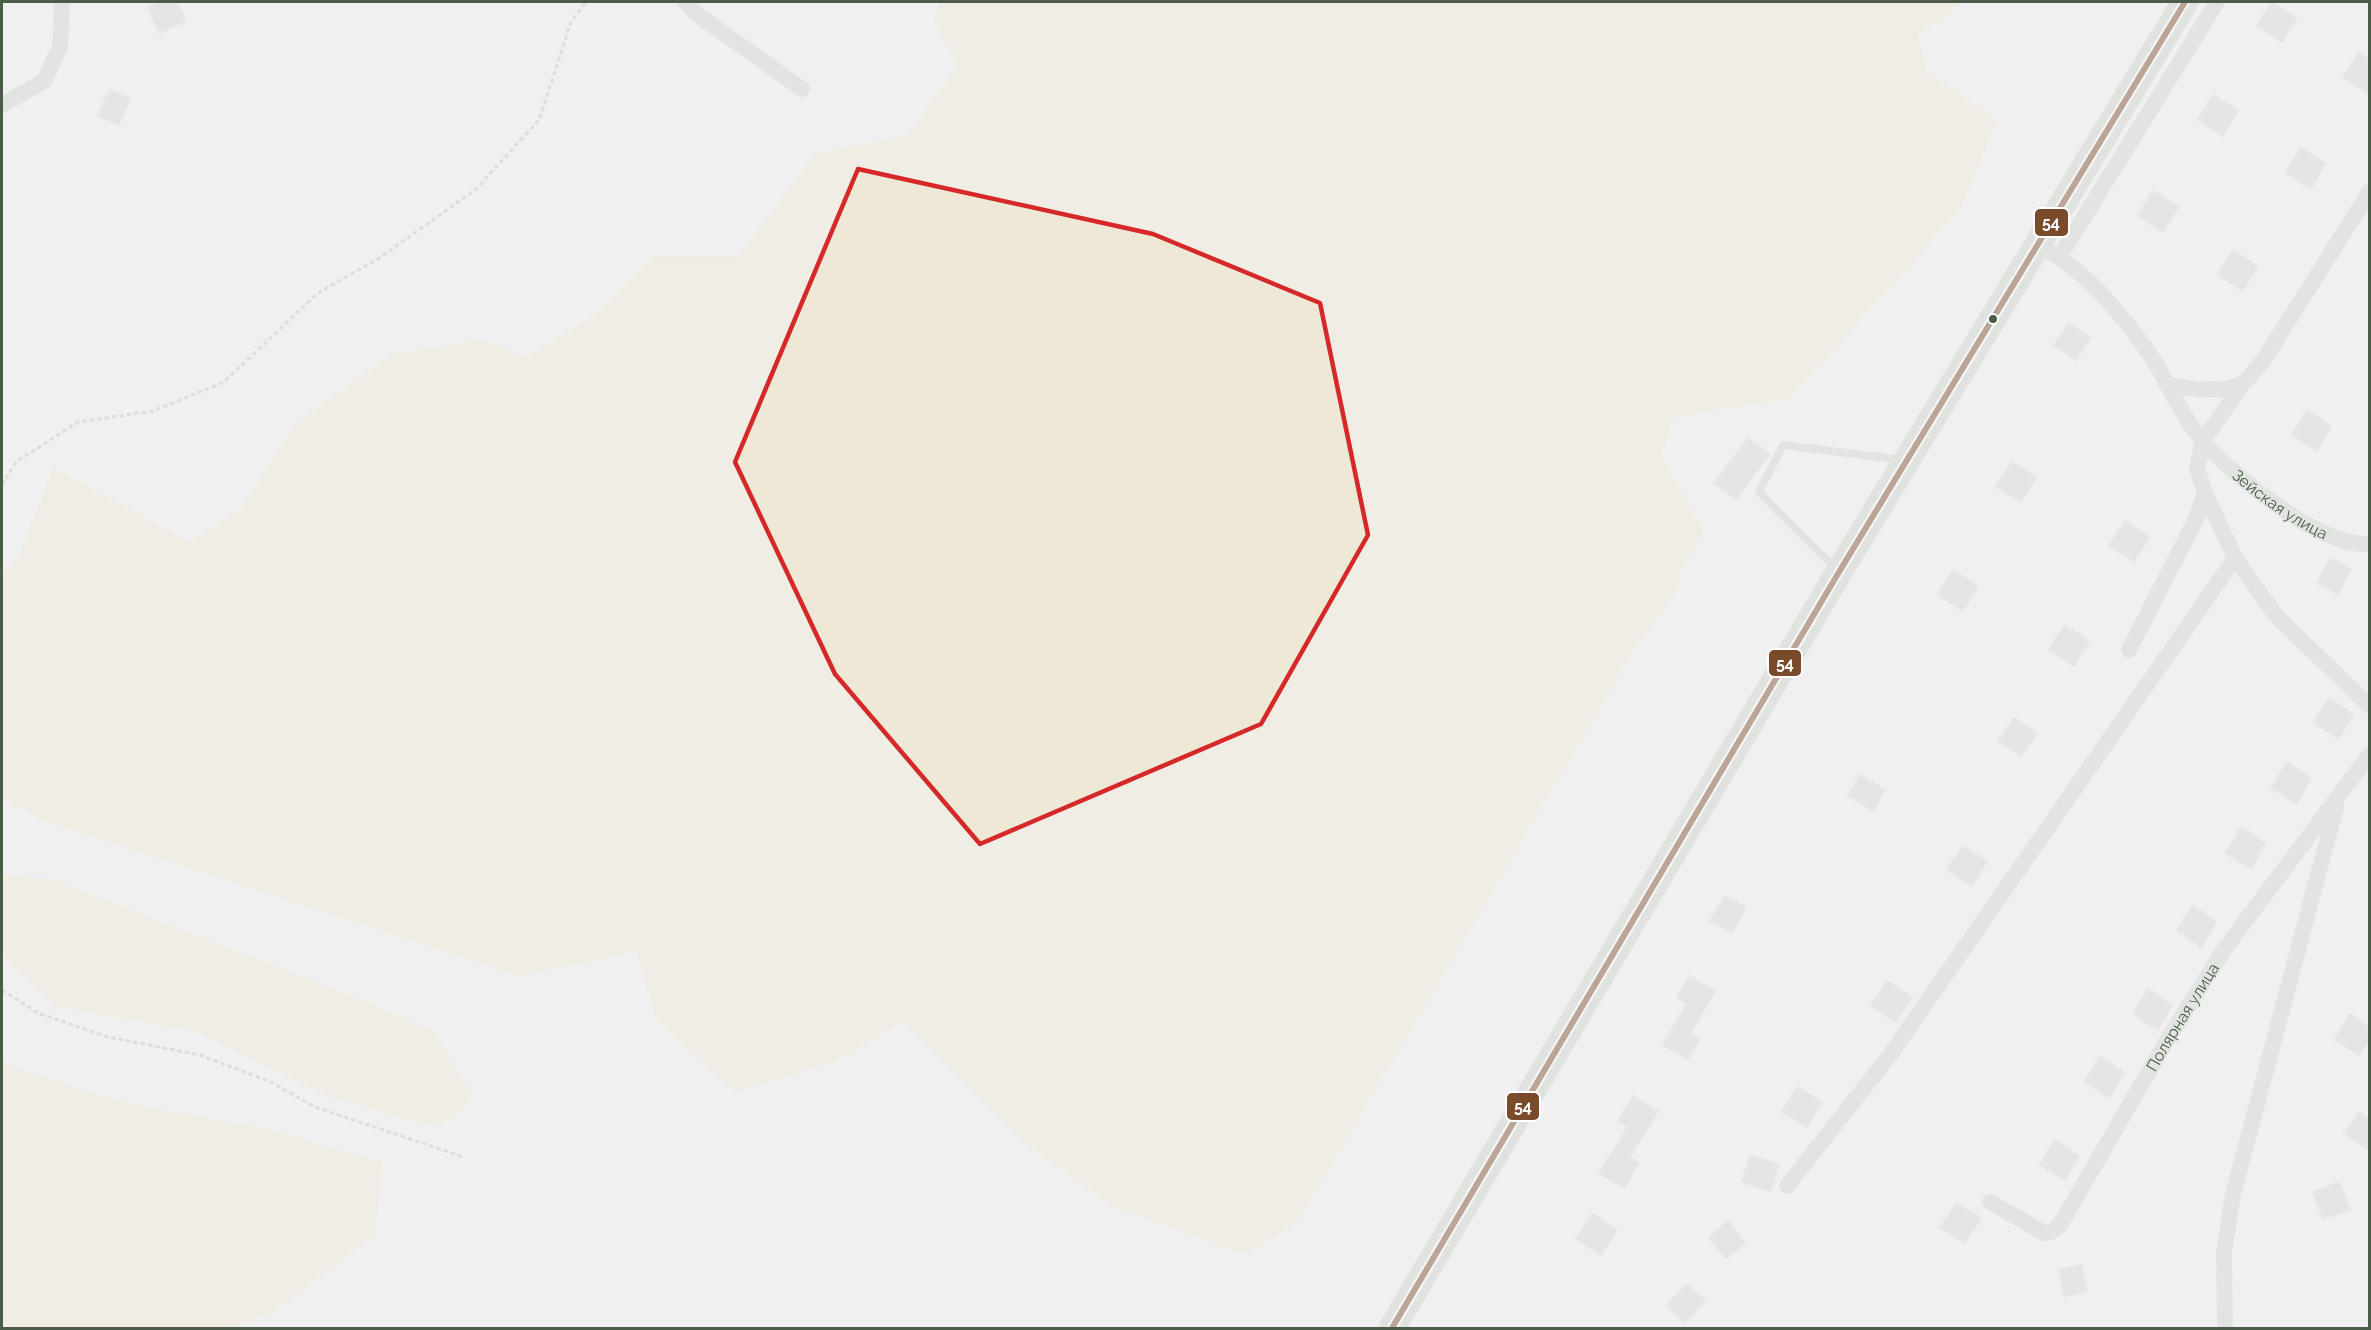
<svg xmlns="http://www.w3.org/2000/svg" width="2371" height="1330" font-family="Raleway,sans-serif">
  <rect width="100%" height="100%" fill="#f0f0f1"/>
  <path fill="#eee8d6" d="M939,2H1963L1918,35L1928,73L1997,121L1960,209L1790,398L1674,417L1661,457L1704,531L1678,575L1681,584L1637,645L1296,1224L1244,1254L1114,1207L1029,1146L904,1021L833,1062L736,1092L656,1020L637,951L520,976L41,820L2,797V574L17,561L53,468L190,542L241,509L296,423L393,354L484,340L527,357L599,312L652,257H738L815,154L908,135L958,65L934,21Z
    M2,876L51,879L319,983L432,1030L474,1098L436,1127L330,1097L193,1031L55,1006L2,953Z
    M2,1063L117,1101L266,1129L382,1162L375,1234L275,1311L230,1328H2Z"/>
  <path fill="#d6d9d7" stroke="#e1e3e2" stroke-width="1.5" d="M158,2H178L187,21L159,34L147,7Z
    M2271,2L2298,17L2282,43L2256,26Z
    M2359,51L2370,59V95L2342,78Z
    M109,89L131,98L119,126L97,116Z
    M2213,94L2239,111L2223,137L2197,120Z
    M2301,146L2326,163L2311,190L2285,173Z
    M2153,190L2179,207L2163,233L2137,216Z
    M2233,249L2258,266L2243,292L2217,275Z
    M2069,322L2092,338L2076,361L2053,345Z
    M2307,409L2332,426L2317,452L2291,435Z
    M1748,437L1771,454L1736,500L1713,483Z
    M2012,461L2038,477L2021,503L1995,487Z
    M2125,520L2151,537L2134,562L2108,546Z
    M2330,557L2352,569L2338,595L2316,583Z
    M1953,569L1979,586L1963,612L1937,595Z
    M2064,624L2090,641L2074,667L2048,650Z
    M2329,697L2354,714L2339,740L2313,723Z
    M2014,717L2038,733L2021,757L1997,741Z
    M2287,761L2312,778L2297,805L2270,788Z
    M1860,774L1886,790L1873,812L1847,796Z
    M2241,826L2266,843L2251,870L2224,853Z
    M1962,845L1988,861L1972,887L1946,870Z
    M1725,895L1747,908L1732,934L1709,921Z
    M2192,904L2217,921L2202,948L2176,931Z
    M1689,975L1716,991L1691,1033L1701,1038L1688,1060L1662,1045L1686,1004L1676,998Z
    M1887,980L1913,997L1896,1023L1870,1006Z
    M2148,988L2173,1005L2158,1031L2132,1014Z
    M2350,1013L2370,1027V1040L2360,1056L2334,1040Z
    M2100,1055L2125,1073L2110,1099L2084,1082Z
    M1797,1086L1823,1102L1807,1128L1781,1112Z
    M1633,1095L1659,1111L1630,1157L1640,1163L1624,1189L1598,1173L1627,1127L1617,1121Z
    M2359,1111L2370,1119V1152L2343,1133Z
    M2055,1138L2080,1156L2065,1181L2039,1165Z
    M1750,1154L1780,1164L1771,1192L1741,1182Z
    M2340,1181L2351,1210L2323,1220L2312,1192Z
    M1956,1202L1982,1218L1965,1244L1939,1228Z
    M1592,1213L1618,1230L1601,1256L1575,1239Z
    M1728,1220L1746,1243L1726,1259L1708,1237Z
    M2082,1264L2088,1292L2064,1297L2058,1269Z
    M1686,1283L1706,1301L1685,1324L1666,1306Z"/>
  <g fill="none" stroke-linecap="round" stroke-linejoin="round">
    <path stroke="#c6c8bc" stroke-width="3" stroke-dasharray="4.5 3" stroke-linecap="butt" d="M2,485L16,462L78,422L153,411L224,382L318,293L378,259L475,190L539,120L571,22L586,2
      M2,990L38,1013L108,1037L200,1055L271,1082L315,1107L464,1157"/>
    <path stroke="#d1d6d1" stroke-width="8" d="M1837,570L1759,492L1783,445L1903,460"/>
    <g stroke="#d1d6d1" stroke-width="16">
      <path d="M685,2L698,15L802,89"/>
      <path d="M2,105L44,81L60,47L62,2"/>
      <path id="s1" d="M2038,245C2086,270 2123,315 2153,359C2170,386 2182,417 2203,441C2233,476 2323,549 2370,544"/>
      <path d="M2060,256L2217,2"/>
      <path d="M2243,383L2203,441L2197,468L2205,493L2235,558L2277,617L2370,706"/>
      <path d="M2166,384C2185,388 2227,395 2244,382C2251,377 2257,367 2263,361L2370,191"/>
      <path d="M2129,650L2196,519L2205,493"/>
      <path d="M1787,1186L1890,1055L2235,558"/>
      <path id="s2" d="M1990,1202L2044,1233L2051,1232L2060,1225L2166,1042L2223,951L2370,754"/>
      <path d="M2225,1328L2224,1252L2233,1194L2336,807"/>
    </g>
    <path stroke="#cbd1cb" stroke-width="27" d="M1392,1328L1839,572L2185,2"/>
    <g stroke="#fff" stroke-width="10">
      <path id="bus-1" d="M1392,1328L1839,572L2185,2"/>
    </g>
    <use href="#bus-1" stroke="#7a4b2a" stroke-width="6"/>
  </g>
  <path d="M0 0H2371V1330H0ZM858,169L1153,234L1320,303L1368,535L1261,724L980,844L835,674L735,462Z" fill="#f0f0f1" fill-opacity=".55" fill-rule="evenodd"/>
  <path fill="none" stroke="#d62828" stroke-width="4.5" stroke-linejoin="round" d="M858,169L1153,234L1320,303L1368,535L1261,724L980,844L835,674L735,462Z"/>
  <circle fill="#4b5c48" stroke="#fff" stroke-width="2" cx="1993" cy="319" r="5"/>
  <g text-anchor="middle" stroke-width="4.5" stroke-linejoin="round" paint-order="stroke">
    <g font-size="16" fill="#4b5c48" stroke="#fff">
      <text dy="6" stroke="none"><textPath href="#s1" startOffset="360">Зейская улица</textPath></text>
      <text dy="6" stroke="none"><textPath href="#s2" startOffset="322">Полярная улица</textPath></text>
    </g>
  </g>
  <g stroke="#fff" stroke-width="2">
    <rect x="2034" y="208" width="35" height="29" rx="6" fill="#7a4b2a"/>
    <rect x="1768" y="649" width="34" height="28" rx="6" fill="#7a4b2a"/>
    <rect x="1506" y="1092" width="34" height="29" rx="6" fill="#7a4b2a"/>
  </g>
  <g font-size="16" text-anchor="middle" font-weight="bold" fill="#fff">
    <text x="2051" y="228">54</text>
    <text x="1785" y="669">54</text>
    <text x="1523" y="1112">54</text>
  </g>
  <rect width="2371" height="1330" fill="none" stroke="#4b5c48" stroke-width="6"/>
</svg>
